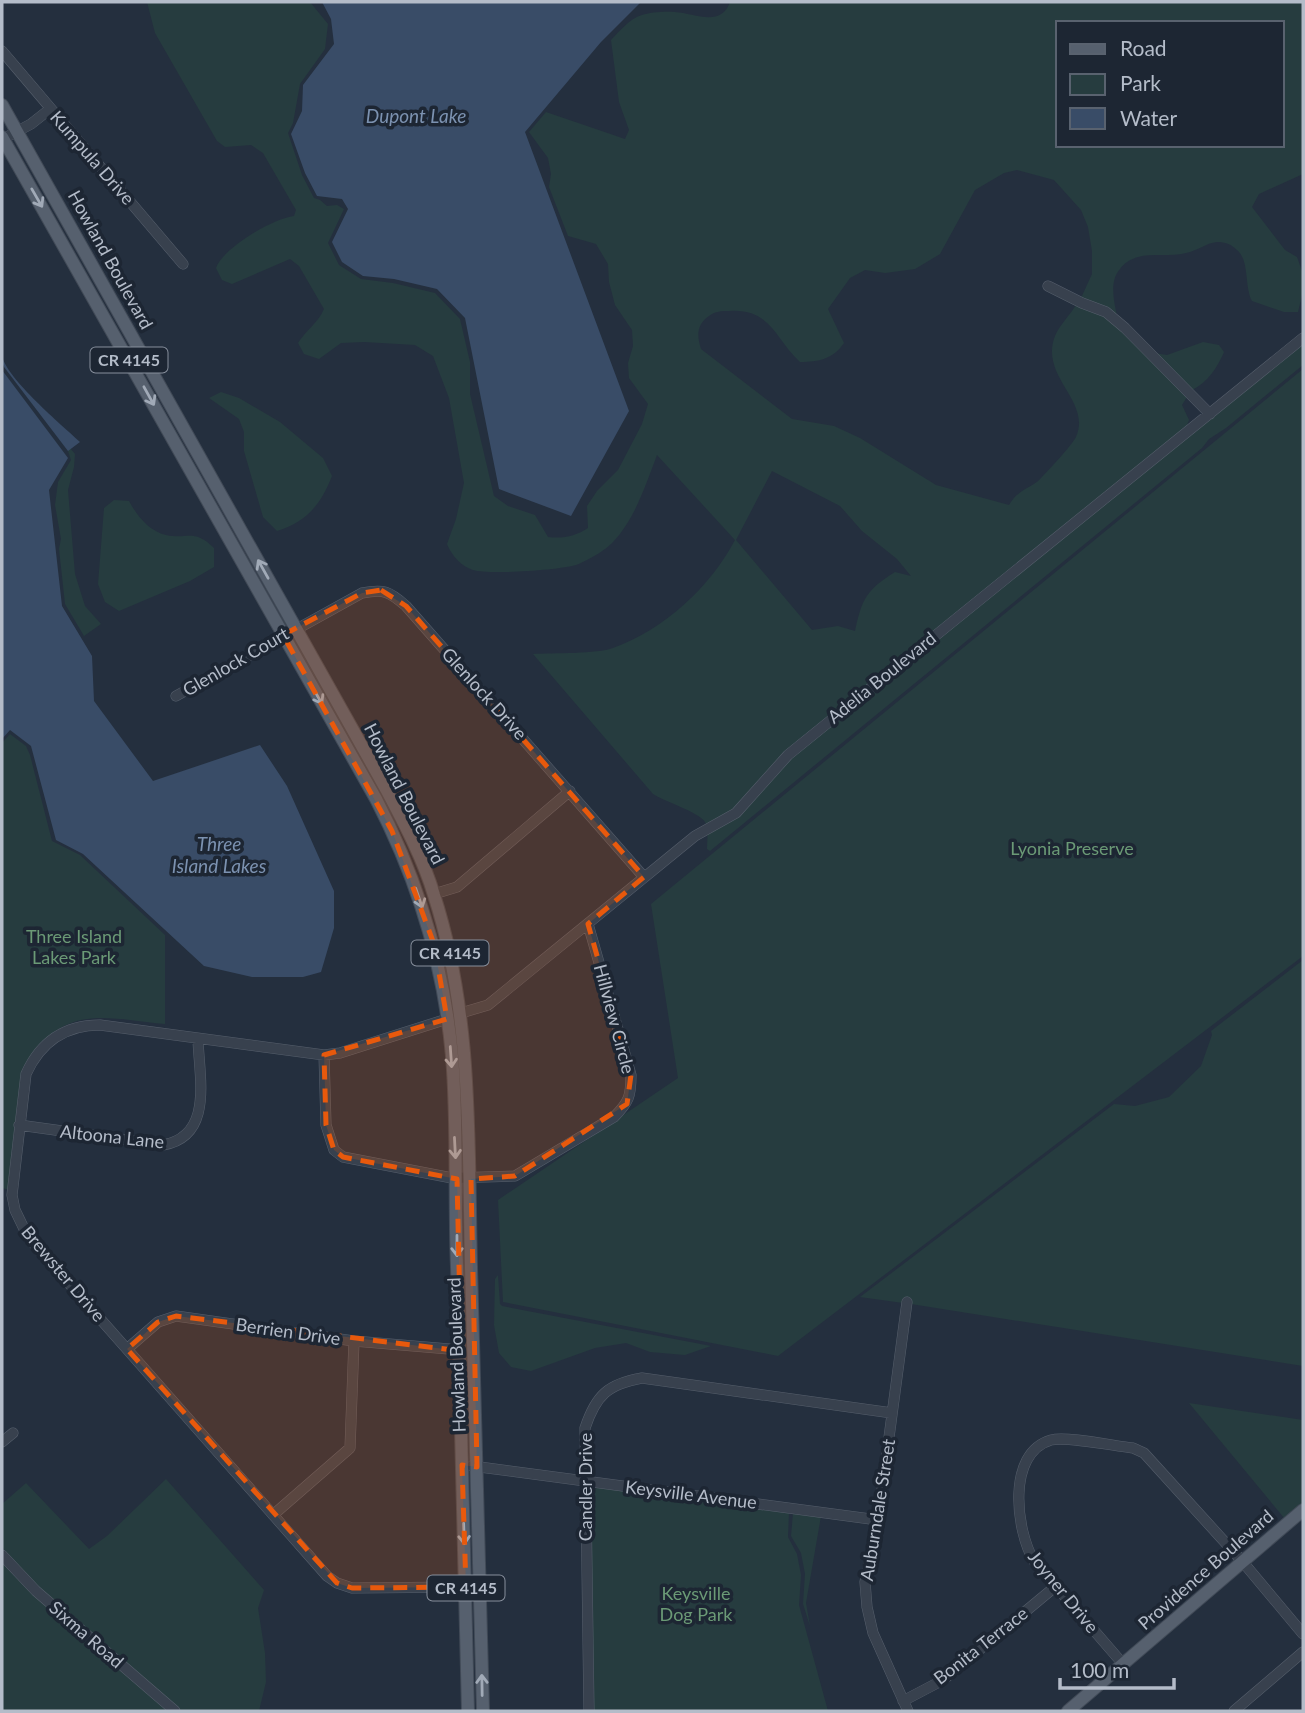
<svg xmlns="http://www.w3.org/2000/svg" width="1305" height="1713" font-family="Lato,sans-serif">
  <rect width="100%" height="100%" fill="#242f3e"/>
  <path fill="#263c3f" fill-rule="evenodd" d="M147,2H310L328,24L325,49L300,84L293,123L288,133L302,175L314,198L320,200L327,206L337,205L344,209L328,243L339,265L361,279L393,283L435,293L460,319L470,362V394L494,496L508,506L535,515L548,537C563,539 576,536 588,528L587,506L597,491L618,470L642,424L648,404L629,378L628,363L633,346L632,330L615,305L609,282L608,264L596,244L568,236L549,187L551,174L548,158L529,132L546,112L625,139L629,130L619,102L611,40C620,31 629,19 642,15C650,12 666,11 675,12C694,13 721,28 730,2L1303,3V174L1259,194L1252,207L1285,250L1297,257L1303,274V291L1298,312H1284L1252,301C1244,286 1250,261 1237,250C1231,244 1225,242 1217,242C1206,243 1197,251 1186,253C1171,257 1152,253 1138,257C1131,259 1124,263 1120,269C1109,281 1114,302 1117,316L1081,298L1092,274V251L1088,227L1081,210L1054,180L1017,170L1004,173L975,190L940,254L915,269L885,273L865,270L850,278L828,309L844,343C833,359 819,362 800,362C775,339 771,308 729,311C721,311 716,311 709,316C696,325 697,336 701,349L792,419L834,426L860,438L936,485L1009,505C1020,487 1030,490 1041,478C1048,471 1072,445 1076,437C1092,401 1039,377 1055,336C1059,326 1070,315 1076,305L1104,316L1122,331L1187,397L1182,405L1189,420L1185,430L1210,420L1303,343V365L1226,428L1209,439L1202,448L710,851L707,849C707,841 709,829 705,822C699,812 663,801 653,794L533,654C552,653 598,654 613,648C664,630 711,586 735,540L657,455C646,484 635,519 613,542C606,550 587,561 576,565C559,570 489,575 473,570C461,566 452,556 447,544L456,519L464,483L449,398L433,356L415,345L364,342L341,343L319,359L304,354L298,343C306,330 318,323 324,309L299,266L290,259L232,284L222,280L216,268C224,247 272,219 294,216L296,210L263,153L251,145L225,147L217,141L155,33ZM1058,23H1282V145H1058ZM772,471L840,506L862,531L897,559L911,576L895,572C866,590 862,599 855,631L838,626L812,630L736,540Z
    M1203,342L1219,345L1224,352C1217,368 1208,382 1192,390L1154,353L1167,355Z
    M1303,369V956L778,1356L503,1302L498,1200L678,1078L651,904Z
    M221,392L239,398L280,422L323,458L332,476C321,504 307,522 277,531L263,517L244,451V432L239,419L209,398Z
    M70,448L75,454L74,467L68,490L75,574L85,606L101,624L84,636L65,604L59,549L61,539L55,505L58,482L71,460L68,451Z
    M114,500L129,501C137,516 149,531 166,535C188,540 193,528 214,548V567L190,581L119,611L105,602L98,584L104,508Z
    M10,734L26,746L30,755L52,841L80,855L165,935V1024C110,1019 66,1003 31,1058L10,1190L2,1188V743Z
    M1303,960V1366L911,1304V1298H904L903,1303L860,1297L1114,1104L1135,1106L1169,1097L1201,1066L1212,1035L1211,1031Z
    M498,1275L500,1304L502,1306L711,1346L685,1355L650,1352L626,1343L595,1348L531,1371L511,1367L499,1353L494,1325L495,1279Z
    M1189,1403L1303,1420V1505L1285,1519Z
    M166,1479L264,1590L258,1608L265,1653L266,1682L259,1711H181L39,1588L2,1547V1504L26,1483L89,1549L107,1536Z
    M598,1487L789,1512L788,1537L797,1554L801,1575L799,1605L828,1711H593L589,1494Z
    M793,1513L821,1516L806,1603L810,1626L803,1604L805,1574L801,1553L791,1536Z
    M2,1563L33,1595L168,1711H2Z"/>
  <path fill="#394c67" d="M322,2H641L601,42L525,132L629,411L571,516L499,489L465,318L437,289L394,279L363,276L342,262L332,242L348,209L342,199L317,196L305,173L291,134L302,111L303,85L334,44L331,19Z
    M2,340C3,345 1,351 2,356C7,379 62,425 80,442L68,451L4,367L2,362Z
    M2,370L68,458L49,490L62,606L92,656L94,701L153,781L260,745L287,786L334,891V928L321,972L303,977H252L204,966L83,854L56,840L31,746L10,730L2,739Z"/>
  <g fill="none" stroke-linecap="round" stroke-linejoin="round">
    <g stroke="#565f6c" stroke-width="11">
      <path id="minor" d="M2,51L183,264
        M3,139L31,124L50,109
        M1048,286L1082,303L1106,312L1125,328L1210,414
        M176,696L362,593C384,589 389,591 406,606L644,877
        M434,894L457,887L570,791
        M461,1013L488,1005L695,836L736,813L788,755L1303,338
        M447,1019L340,1053L324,1055L100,1025C64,1025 40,1043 26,1074L12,1195L15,1210L28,1237L327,1576L337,1583L352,1588L466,1587
        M324,1055L326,1125L334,1150L343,1157L452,1178L515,1176L614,1117C629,1102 631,1096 631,1075L588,924
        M19,1125L163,1145C214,1136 199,1077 198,1039
        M907,1302L878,1520L865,1582L867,1607L873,1633L908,1711
        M127,1349L158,1322L176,1316L354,1341L461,1350
        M2,1442L13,1433
        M472,1466L878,1520
        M273,1515L350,1448L354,1341
        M2,1555L36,1591L175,1711
        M1123,1664L1034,1561C1016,1531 1006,1453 1051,1440C1067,1436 1114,1446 1133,1448L1144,1453L1242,1561L1303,1634
        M903,1701L943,1680L1056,1586
        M589,1711L585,1428C596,1395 608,1384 642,1378L892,1413
        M1234,1711L1303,1652"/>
    </g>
    <g stroke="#414a57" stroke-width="14">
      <path id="major" d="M2,105L386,789C404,823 423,858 434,895C473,1016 468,1142 471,1267C475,1415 479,1563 483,1711
        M2,137L376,799C418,880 444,966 452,1056C458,1126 454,1197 457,1267C462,1415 465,1563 468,1711
        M1068,1711L1303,1510"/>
    </g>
    <use href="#minor" stroke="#38414e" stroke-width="10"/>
    <use href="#major" stroke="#56606e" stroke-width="12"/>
  </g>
  <defs><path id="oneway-shaft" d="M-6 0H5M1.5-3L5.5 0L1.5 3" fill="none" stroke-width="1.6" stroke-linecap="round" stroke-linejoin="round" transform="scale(1.75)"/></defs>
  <g stroke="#a1aab7">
    <use href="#oneway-shaft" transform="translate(37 198) rotate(60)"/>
    <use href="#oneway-shaft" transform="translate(149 396) rotate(61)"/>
    <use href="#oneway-shaft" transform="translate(263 569) rotate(-119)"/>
    <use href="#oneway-shaft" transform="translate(317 695) rotate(61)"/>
    <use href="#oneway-shaft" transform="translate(419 898) rotate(71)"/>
    <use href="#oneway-shaft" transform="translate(451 1057) rotate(86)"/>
    <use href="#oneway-shaft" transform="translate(455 1148) rotate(87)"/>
    <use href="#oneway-shaft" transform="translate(457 1246) rotate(90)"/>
    <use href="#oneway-shaft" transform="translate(464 1534) rotate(88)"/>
    <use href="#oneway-shaft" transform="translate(482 1685) rotate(-91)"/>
  </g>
  <path fill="#e8590c" fill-opacity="0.2" stroke="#e8590c" stroke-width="5" stroke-dasharray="14 9" stroke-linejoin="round" d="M381,590L406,606L644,877L588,924L631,1075L627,1104L515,1176L471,1179L477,1467L462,1465L466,1587L352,1588L337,1583L127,1349L158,1322L176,1316L461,1351L457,1179L343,1157L334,1150L326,1125L324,1055L447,1019L434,944L392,831L283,635L362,593Z"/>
  <g text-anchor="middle" stroke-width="7" stroke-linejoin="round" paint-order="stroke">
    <g fill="#1d2633" stroke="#878f9c" stroke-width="2">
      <rect x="90.5" y="347.5" width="77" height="25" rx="5"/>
      <rect x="411.5" y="940.5" width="77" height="25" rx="5"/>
      <rect x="427.5" y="1575.5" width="77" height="25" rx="5"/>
    </g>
    <g font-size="16" font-weight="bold" fill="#b4bcc9">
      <text x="129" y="366">CR 4145</text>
      <text x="450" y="959">CR 4145</text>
      <text x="466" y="1594">CR 4145</text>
    </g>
    <g font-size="18" fill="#b4bcc9" stroke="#1d2633">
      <text transform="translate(92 158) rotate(49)" y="6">Kumpula Drive</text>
      <text transform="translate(110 260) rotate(61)" y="6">Howland Boulevard</text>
      <text transform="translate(236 662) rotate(-30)" y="6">Glenlock Court</text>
      <text transform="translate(882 678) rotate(-39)" y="6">Adelia Boulevard</text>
      <text transform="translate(484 694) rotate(48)" y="6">Glenlock Drive</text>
      <text transform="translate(404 794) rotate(63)" y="6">Howland Boulevard</text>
      <text transform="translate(614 1019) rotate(75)" y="6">Hillview Circle</text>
      <text transform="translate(112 1137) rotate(6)" y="6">Altoona Lane</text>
      <text transform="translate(63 1274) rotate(50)" y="6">Brewster Drive</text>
      <text transform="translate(288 1332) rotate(8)" y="6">Berrien Drive</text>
      <text transform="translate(457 1355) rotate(-92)" y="6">Howland Boulevard</text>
      <text transform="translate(586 1487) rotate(-90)" y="6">Candler Drive</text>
      <text transform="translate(691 1495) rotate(7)" y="6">Keysville Avenue</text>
      <text transform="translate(878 1510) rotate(-81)" y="6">Auburndale Street</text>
      <text transform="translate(1206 1570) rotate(-41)" y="6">Providence Boulevard</text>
      <text transform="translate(1063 1592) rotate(51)" y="6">Joyner Drive</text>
      <text transform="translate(86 1635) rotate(41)" y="6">Sixma Road</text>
      <text transform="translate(981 1646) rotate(-38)" y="6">Bonita Terrace</text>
    </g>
    <g font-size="18" fill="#6b9a76" stroke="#1d2633">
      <text x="1072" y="855">Lyonia Preserve</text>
      <text x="74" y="943">Three Island<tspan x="74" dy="21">Lakes Park</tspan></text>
      <text x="696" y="1600">Keysville<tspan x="696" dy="21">Dog Park</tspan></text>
    </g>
    <g font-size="19" font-style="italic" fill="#7c92b1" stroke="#1d2633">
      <text x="416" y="123">Dupont Lake</text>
      <text x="219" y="851">Three<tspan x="219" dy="22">Island Lakes</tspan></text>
    </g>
  </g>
  <rect width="1305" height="1713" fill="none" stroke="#b4bcc9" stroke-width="7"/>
  <rect x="1056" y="21" width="228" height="126" fill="#1d2633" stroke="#59626f" stroke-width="2"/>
  <rect x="1070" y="44" width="35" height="10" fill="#56606e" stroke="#59626f" stroke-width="2"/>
  <text x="1120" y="56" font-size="21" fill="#b4bcc9">Road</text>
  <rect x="1070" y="74" width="35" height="21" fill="#263c3f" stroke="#59626f" stroke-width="2"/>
  <text x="1120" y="91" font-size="21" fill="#b4bcc9">Park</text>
  <rect x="1070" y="108" width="35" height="21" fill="#394c67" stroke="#59626f" stroke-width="2"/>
  <text x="1120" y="126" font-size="21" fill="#b4bcc9">Water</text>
  <path d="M1060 1678v10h114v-10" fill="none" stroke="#b4bcc9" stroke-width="3.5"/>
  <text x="1070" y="1678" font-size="21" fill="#b4bcc9" stroke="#1d2633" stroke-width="5" paint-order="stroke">100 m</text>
</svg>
